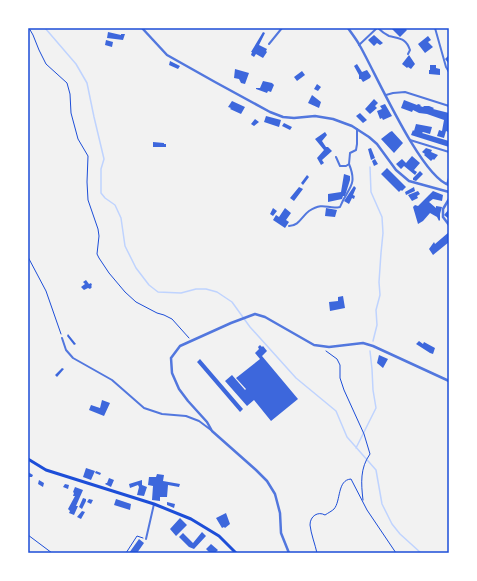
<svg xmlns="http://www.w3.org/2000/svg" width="477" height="581" font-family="Karla,sans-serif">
  <rect width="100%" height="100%" fill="#f2f2f2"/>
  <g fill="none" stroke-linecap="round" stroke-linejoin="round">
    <path stroke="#bfd3fe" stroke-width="1.5" d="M45,28L76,64L87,83L94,117L104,159L101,169V193L105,198L115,205L121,218L125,246L136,268L149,285L158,292L181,293L196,289H206L217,292L232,302L250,327L296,378L336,411L347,437L376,470L382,504L392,524L400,534L421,553
      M370,167L371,192L382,217L383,233L381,253L379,282L380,295L376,310L377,325L373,341
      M356,448L376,408L373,390L372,369L370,351"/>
  </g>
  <path fill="#3d67dc" d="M394,28H405L407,30L400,37L392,29Z
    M108,32L121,35V34H125L123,40L107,38Z
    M263,32L265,33L259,45L267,49L266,51L267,52L263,58L256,54L254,57L251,55L252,52H251Z
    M374,35L383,43L380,45L377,43L374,46L368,40Z
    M428,36L431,40L428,42L433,47L425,53L418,44Z
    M106,40L113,42L112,47L105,45Z
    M409,55L415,64L411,69L408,67L407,68L402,64Z
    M449,55V64L445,59Z
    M170,61L180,66L178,69L169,65Z
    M357,64L362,72L367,70L371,76L370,78L363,82L361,79H359V75L354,66Z
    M430,65H436V68L440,69V75L429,74V70H430Z
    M235,69L249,73L245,84L241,83L239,79L234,78Z
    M302,71L305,75L297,81L294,77Z
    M263,81L272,83L274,85L271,92L268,91L267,93L256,89V88H260Z
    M317,84L321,87L318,91L314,89Z
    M312,95L321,102L319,108L308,103Z
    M374,99L378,103L375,106L377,108L370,114L365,109Z
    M404,100L417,105L418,104L421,105L420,106L423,107L424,106H429L434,108L433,109L449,113V128L448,132L446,131L444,138L437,136L439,130L442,131L444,120L427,114L419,113L413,110L412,112L401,108Z
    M232,101L245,107L241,114L230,109L231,108L228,107Z
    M385,104L392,116L383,120L382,118L380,119L377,111L382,109L380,106Z
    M360,113L367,120L363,123L356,116Z
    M266,116L281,120L279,127L264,122Z
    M255,119L259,122L254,126L251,124Z
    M284,123L292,127L290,130L282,126Z
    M416,124L432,127L430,134L423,132L422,133L449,141V147L411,135L413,130L414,131Z
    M392,131L403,143L394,153L381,139L390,132Z
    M325,132L327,135L322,141L326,147H328L332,151L322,160L324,163L321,165L317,158L324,150L315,139Z
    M153,142L164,143V144H166V147H153Z
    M371,148L375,158L371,160L368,149Z
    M426,148L432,150L431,152L438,155L434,160L433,159L431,161L424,155L425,154L422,152Z
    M412,156L420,163L414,170L417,172L415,175L404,166L401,169L396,164L402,159L406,163Z
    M375,159L378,164L374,166L372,161Z
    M387,168L406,187L402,191L401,190L399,192L381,174Z
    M420,171L423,174L416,181L413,180V178Z
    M344,174L350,176V180L345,196H343L342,199L328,202V194L341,192Z
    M307,175L309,177L303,185L301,183Z
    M354,186L356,188L353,195L355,196L354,199L352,198L349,204L344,201Z
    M299,187L303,189L294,201L290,198Z
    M414,187L415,191L406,195L405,192Z
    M418,191L420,194L417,196L418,198L412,201L408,195Z
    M433,191L443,195L442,201L433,199L429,202L436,208V206L442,207L440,214V220L439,221L437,217L430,213L423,221L418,224L413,207L415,205L418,206Z
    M273,208L277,211L273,216L270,214Z
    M285,208L291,213L286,220L289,222L285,228L273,220L276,215L279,217Z
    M326,208L337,210L335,217L325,216Z
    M449,209V219L444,215Z
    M449,232V242L433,255L429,249L434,242L435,244Z
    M86,280L89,284L91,283L92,285L91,286L92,287L90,289L88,288L84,290L81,287L85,284L83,282Z
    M343,296L345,308L330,311L329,302L338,301V297Z
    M68,334L76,344L74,345L67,336Z
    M419,341L423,344L424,342L435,348L433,354L430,353L416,344Z
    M260,345L262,347L263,346L267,351L262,356L298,399L271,421L254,400L247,406L225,381L232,375L245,390L246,389L236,378L260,359L255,353L259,349L258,347Z
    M379,355L388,359L383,368L377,363Z
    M200,359L243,409L240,412L197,362Z
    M62,368L64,369L57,377L55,375Z
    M102,400L110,403L104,416L89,410L91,405L100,408Z
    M86,468L95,471L91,480L83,477Z
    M96,471L101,473L100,475L95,473Z
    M28,472L33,475L32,477H28Z
    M157,474L164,475L163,481L180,484L179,487L168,485L167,497H160V501L152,500L153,486L148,485L149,477H156Z
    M109,478L114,480L111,487L105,484L106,483H107Z
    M39,480L44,483L43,487L38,484Z
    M142,480V485L147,487L144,496L137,495L139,487L138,485L130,488L129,484Z
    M65,484L69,485L68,489L63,487Z
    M75,487L83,490L76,506H78L74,515L69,513L70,511L68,509L75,496H73L74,493L73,492Z
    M83,498L86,499V501L82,509L79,507Z
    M89,499L93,500L91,504L87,502Z
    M116,499L131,504L130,510L114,505Z
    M167,502L175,504L174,508L167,505Z
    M82,511L85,512L81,519L77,517Z
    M226,513L230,524L225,528L224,527L222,528L216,518Z
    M180,518L187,525L176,536L170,529Z
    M202,532L206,536L194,549L189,547L179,537L183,533L193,543Z
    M139,539L144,543L137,553H129Z
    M211,544L218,550L216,552L217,553H210L206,549Z"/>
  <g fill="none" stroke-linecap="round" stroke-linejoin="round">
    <path stroke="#1d4ed8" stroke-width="1" d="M29,28L33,35L39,50L46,64L67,83L70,94L71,113L78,139L88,156L87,182L88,200L98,229L99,236L97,254L99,258L109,273L125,292L136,302L157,313L164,315L172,319L189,338
      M28,257L46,291L61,334
      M326,351L337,359L340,365V378L344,390L364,434L370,454C360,468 361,483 363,500
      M28,535L52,553
      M126,553L137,536L143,538
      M317,553C315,544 311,534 310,525C310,516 318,511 325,515C328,513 332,511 334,509C341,501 337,480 351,479L367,510L396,553"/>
    <path stroke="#5277de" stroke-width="2" d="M378,28C381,31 385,34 389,36C400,39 406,38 410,50L408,54
      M435,28L446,67L449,72
      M269,44L282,28
      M359,45L377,28
      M386,95L393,93L405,92L449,106
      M410,140L449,152
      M336,157L340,166H346L349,164L350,153L356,150L357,144V129
      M447,184L449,178
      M289,226C299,226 302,216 309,211C325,201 327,210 340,207C348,187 358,186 349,164
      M62,338L66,350L73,358L112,380L144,408L162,414L186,416L199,421L211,430
      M146,539L154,504"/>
    <path stroke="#5277de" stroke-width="2.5" d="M142,28L167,55L215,82L270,112L283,117L294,118L315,116L333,119L352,126L369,137L377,144L396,170L409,181L449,192
      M348,28C352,34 357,40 360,46C376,74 421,177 449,185
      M449,199L443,209V217L449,225
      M289,553L281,533L280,513L275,494L267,481L256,470L212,431L207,422L188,401L179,389L172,373L171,358L180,346L231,323L255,314L265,317L314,345L329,347L363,343L373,346L449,381"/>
    <path stroke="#1d4ed8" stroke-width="3" d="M28,459L46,470L154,504L191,519L219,536L236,553"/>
  </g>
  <rect width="477" height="581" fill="none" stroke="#ffffff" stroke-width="58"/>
  <rect x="29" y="29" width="419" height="523" fill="none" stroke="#1d4ed8" stroke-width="1.5"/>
</svg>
